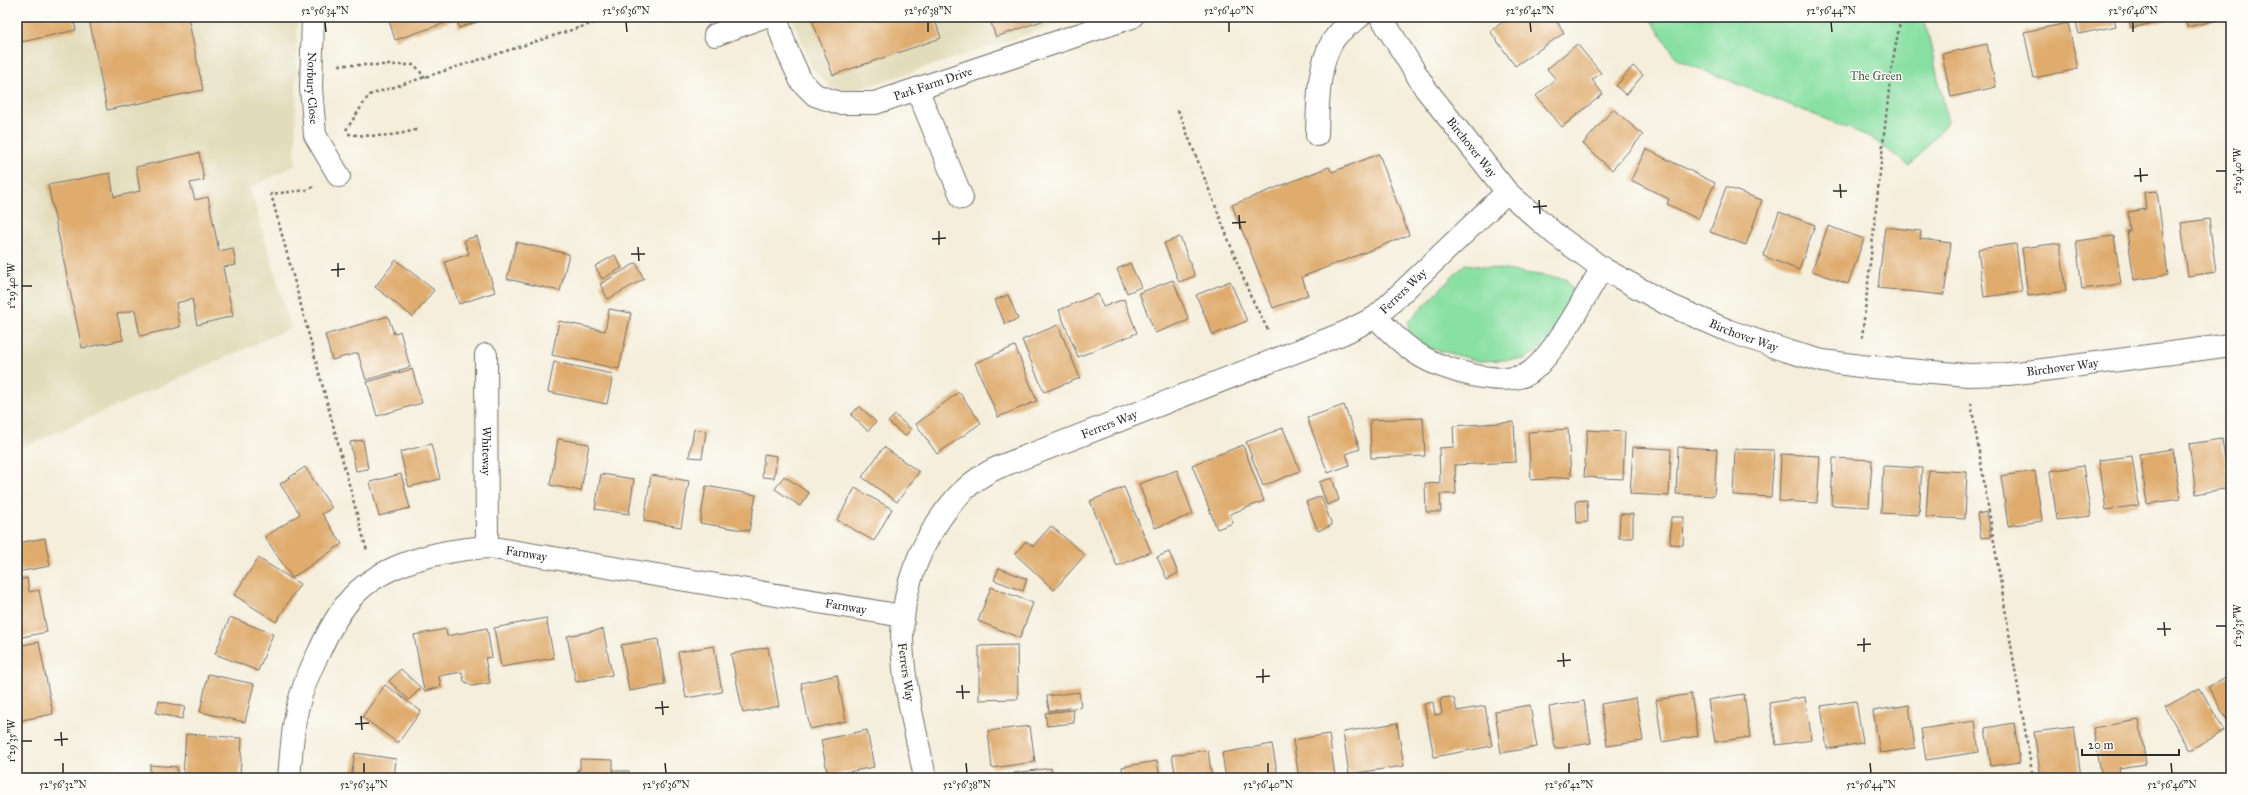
<svg xmlns="http://www.w3.org/2000/svg" width="2248" height="795" font-family="'IM FELL Great Primer',serif">
  <rect width="100%" height="100%" fill="#fdfcf7"/>
  <filter id="ink" filterUnits="userSpaceOnUse"><feTurbulence type="fractalNoise" baseFrequency=".025" numOctaves="2"/><feDisplacementMap in="SourceGraphic" scale="8" xChannelSelector="R" yChannelSelector="G"/><feConvolveMatrix kernelMatrix="1 2 1 2 8 2 1 2 1" color-interpolation-filters="sRGB"/></filter>
  <filter id="wash" filterUnits="userSpaceOnUse"><feTurbulence type="fractalNoise" baseFrequency=".012" numOctaves="4" result="noise"/><feDisplacementMap in="SourceGraphic" scale="16" xChannelSelector="R" yChannelSelector="G"/><feGaussianBlur stdDeviation="0.9" result="paint"/><feColorMatrix in="noise" values="0 0 0 0 0 0 0 0 0 0 0 0 0 0 0 0 0 1.4 0 .05"/><feComposite in="paint" operator="in"/></filter>
  <g filter="url(#wash)">
    <rect width="100%" height="100%" fill="#f4eedb"/>
    <path fill="#e2dcba" d="M17,17H297L295,165L250,188L291,328L17,450Z
      M792,17H1080L854,91L830,87L812,68Z"/>
    <path fill="#89e0a3" stroke="#5a8667" d="M1649,17H1924L1948,122L1910,166L1870,137L1678,60Z
      M1465,264L1566,279L1574,293L1546,345L1525,359L1479,361L1426,347L1409,335L1408,322Z"/>
    <g id="blocks">
      <path fill="#dfac6e" d="M17,17H73L76,30L17,43Z
        M188,17L203,90L107,110L89,18Z
        M388,17H491L459,28L457,19L395,40Z
        M811,17H934L941,38L833,75Z
        M989,17H1053L996,37Z
        M1510,17H1554L1564,33L1515,66L1490,31Z
        M2075,17H2114L2116,26L2079,34Z
        M2129,17H2170L2171,19L2131,28Z
        M2184,17H2222V19L2187,27Z
        M2068,23L2078,69L2034,78L2024,32Z
        M1577,44L1601,73L1592,80L1603,94L1562,127L1536,96L1556,79L1547,69Z
        M1987,44L1996,87L1951,97L1942,54Z
        M1633,66L1643,75L1626,95L1616,86Z
        M1613,109L1643,135L1612,170L1583,144Z
        M1646,149L1715,183L1698,219L1667,204L1669,199L1631,180Z
        M199,153L204,180L190,183L195,200L208,197L219,251L233,248L236,265L223,267L233,316L197,325L192,299L176,303L180,327L140,336L135,310L117,314L123,340L82,348L48,185L110,173L114,197L140,191L136,167Z
        M1379,154L1409,235L1302,277L1308,295L1273,308L1232,205L1329,167L1332,172Z
        M1726,187L1762,200L1746,245L1710,232Z
        M2157,191L2168,275L2134,280L2127,231H2130L2128,212L2146,209L2144,192Z
        M1779,212L1815,225L1799,270L1763,256Z
        M2209,219L2216,272L2188,276L2181,223Z
        M1828,226L1864,239L1848,284L1812,271Z
        M1885,227L1921,231L1920,239L1951,243L1944,295L1878,288Z
        M477,236L495,292L459,304L445,262L469,254L464,240Z
        M2114,236L2121,284L2082,289L2076,241Z
        M1180,237L1195,276L1179,282L1164,243Z
        M516,242L569,254L560,291L507,279Z
        M2060,243L2066,291L2028,296L2022,248Z
        M2016,244L2022,292L1984,297L1978,249Z
        M615,255L622,268L602,279L595,266Z
        M396,260L434,290L413,317L375,287Z
        M636,263L644,279L608,299L600,284Z
        M1130,263L1141,287L1127,293L1117,269Z
        M1173,280L1189,320L1155,333L1139,293Z
        M1230,281L1247,321L1213,335L1196,295Z
        M1098,294L1103,307L1124,299L1137,333L1078,357L1059,310Z
        M1008,295L1018,319L1005,324L995,300Z
        M609,309L631,313L619,369L552,355L559,321L605,331Z
        M388,316L394,334L400,331L410,367L366,380L358,353L332,360L325,335Z
        M1058,325L1080,378L1044,392L1022,340Z
        M1015,346L1037,401L998,417L975,363Z
        M554,362L613,374L607,404L548,392Z
        M412,369L422,403L377,416L367,382Z
        M959,392L981,423L937,454L916,424Z
        M1344,405L1360,449L1346,454L1350,465L1328,473L1307,418Z
        M859,406L876,422L868,431L851,415Z
        M895,415L911,429L905,436L888,422Z
        M1423,418L1425,456L1371,458L1370,420Z
        M1514,422L1516,462L1455,465L1456,494H1440L1441,512H1426L1425,483L1440,484L1439,448L1454,447L1453,426Z
        M1283,428L1300,471L1263,486L1246,442Z
        M694,429L706,431L702,458L689,457Z
        M1568,429L1571,477L1531,480L1528,432Z
        M1587,430L1625,432L1623,479L1584,477Z
        M558,439L589,444L581,491L550,485Z
        M2222,439L2229,488L2196,494L2189,444Z
        M363,440L368,469L356,471L350,442Z
        M431,444L440,479L409,487L400,452Z
        M1243,445L1264,501L1230,514L1233,523L1217,529L1192,465Z
        M884,447L919,472L897,502L862,477Z
        M1633,447L1671,449L1669,496L1630,494Z
        M1678,447L1717,449L1714,496L1676,494Z
        M1735,449L1774,450L1771,497L1733,495Z
        M2173,449L2180,499L2147,504L2140,454Z
        M764,454L777,456L774,478L762,477Z
        M1781,454L1820,456L1817,503L1779,501Z
        M2132,456L2139,505L2106,510L2099,460Z
        M1833,458L1872,460L1869,507L1831,505Z
        M1883,466L1922,468L1919,515L1881,513Z
        M2083,466L2091,516L2057,520L2050,471Z
        M305,467L332,508L322,514L342,544L292,578L265,537L300,514L280,484Z
        M1177,470L1193,514L1155,528L1139,484Z
        M1929,470L1967,472L1965,519L1926,517Z
        M2035,471L2042,521L2008,526L2001,476Z
        M401,474L410,508L379,516L370,482Z
        M601,474L634,479L629,514L595,509Z
        M651,475L689,481L681,527L644,521Z
        M784,476L809,493L800,506L775,489Z
        M1332,478L1339,500L1327,505L1319,482Z
        M706,486L756,495L749,531L700,523Z
        M1124,487L1151,552L1117,566L1090,501Z
        M855,488L892,509L874,541L837,520Z
        M1321,496L1332,525L1318,531L1306,502Z
        M1587,500L1588,522L1577,523L1576,501Z
        M1987,512L1991,537L1981,538L1977,514Z
        M1620,514H1633V538H1619Z
        M1671,517H1684L1683,545L1670,544Z
        M1051,526L1085,555L1054,590L1015,554L1026,541L1033,546Z
        M45,538L50,566L17,572V543Z
        M1169,552L1178,573L1167,579L1157,557Z
        M258,558L300,584L276,622L234,595Z
        M999,568L1027,579L1023,591L994,580Z
        M27,578L29,592L39,590L47,632L17,638V580Z
        M991,587L1033,603L1020,638L978,621Z
        M230,617L273,634L258,671L215,654Z
        M546,618L554,658L501,667L494,628Z
        M487,628L492,657L485,658L490,683L472,686L464,681L462,672L439,676L441,687L424,691L414,635L446,629L447,636Z
        M603,629L612,675L576,682L567,636Z
        M658,639L665,685L629,691L621,645Z
        M39,642L53,714L17,721V665L21,664L17,646Z
        M1017,645L1018,699L979,700V646Z
        M714,646L722,692L686,698L678,652Z
        M768,647L779,706L743,713L731,654Z
        M401,669L421,688L409,700L389,681Z
        M208,674L254,684L245,722L200,712Z
        M2231,674V727L2208,687Z
        M837,675L846,721L810,729L801,683Z
        M385,685L421,711L398,743L362,717Z
        M2200,688L2224,731L2190,751L2165,707Z
        M1079,692L1081,707L1049,711L1047,696Z
        M1691,694L1698,736L1662,742L1656,700Z
        M1744,694L1750,737L1715,742L1708,700Z
        M1450,697L1454,699L1457,711L1485,706L1492,746L1434,757L1424,704L1433,702L1435,715L1442,714L1440,701L1442,698Z
        M1805,697L1812,740L1776,745L1769,703Z
        M1636,698L1643,741L1607,746L1601,704Z
        M159,701L185,707L182,719L156,713Z
        M1584,701L1591,743L1555,749L1549,707Z
        M1856,701L1863,743L1827,749L1821,706Z
        M1530,705L1537,747L1501,753L1495,711Z
        M1909,705L1915,748L1880,753L1873,711Z
        M1073,710L1074,723L1047,726L1045,713Z
        M2139,720L2146,764L2119,768L2121,778H2102L2093,728Z
        M1975,721L1979,752L1926,760L1921,729Z
        M1397,723L1404,766L1349,774L1343,732Z
        M2014,723L2020,762L1991,766L1985,728Z
        M1030,726L1035,762L992,768L988,731Z
        M2074,727L2081,777L2041,778L2034,732Z
        M867,730L874,767L828,776L821,740Z
        M186,734L242,738L240,778L183,774Z
        M1329,734L1335,776L1299,778L1293,740Z
        M1272,744L1278,777L1226,778L1222,753Z
        M1208,750L1212,778H1176L1172,755Z
        M355,753L396,759L394,778H351Z
        M580,759L613,760V771H629V778H577V770H580Z
        M1157,761L1160,778H1123L1122,767Z
        M150,765L177,767V778H150Z
        M1051,768L1052,778H1015L1014,773Z"/>
    </g>
  </g>
  <g filter="url(#ink)">
    <use href="#blocks" fill-opacity="0" stroke="#716f69" stroke-width="1"/>
    <g fill="none" stroke-linecap="round" stroke-linejoin="round">
      <g stroke="#716f69" stroke-width="24">
        <g id="minor">
          <path id="s1" d="M313,17L311,88L315,135L339,176"/>
          <path id="s2" d="M776,17L786,48L801,81L815,95L839,103H875L1132,17"/>
          <path id="s3" d="M1381,17L1425,88L1507,192L1555,234L1602,268L1667,304L1729,331L1787,351L1823,361L1860,366L1968,375L2008,374L2051,369L2231,345"/>
          <path d="M715,35L763,17"/>
          <path d="M917,89L962,198"/>
          <path d="M1317,135C1318,104 1317,56 1339,33C1345,27 1353,22 1359,17"/>
          <path d="M1376,317C1388,330 1403,345 1419,355C1442,370 1508,390 1532,371C1558,349 1584,298 1602,268"/>
          <path id="s4" d="M486,355L487,547"/>
          <path id="s5" d="M289,778C291,757 292,735 296,715C300,693 309,672 319,652C328,632 338,613 353,596C385,562 443,550 487,547L903,616"/>
          <path id="s6" d="M925,778C907,685 880,616 934,528C951,501 969,480 999,467L1344,333L1376,317L1507,192"/>
        </g>
      </g>
      <path stroke="#716f69" stroke-width="2.5" stroke-dasharray="3 3" stroke-linecap="butt" d="M339,65H415L425,78
        M1178,110L1250,295L1269,332
        M346,130L369,95L612,17
        M348,134C375,137 392,137 419,129
        M313,187L307,190L271,194L367,551
        M1862,338L1891,71L1901,17
        M1971,403L2033,778"/>
      <use href="#minor" stroke="#fff" stroke-width="22"/>
    </g>
  </g>
  <path fill="none" stroke="#2b2b2b" stroke-width="1.5" d="M325,22L326,32M626,22L627,32M928,22V32M1229,22V32M1530,22L1531,32M1831,22L1832,32M2133,22V32M2140,168L2141,182M2216,171H2226M2134,176L2148,175M1840,184L1841,198M1833,191H1847M1539,200L1540,214M1533,207L1547,206M1239,215L1240,229M1232,223L1246,222M939,231V245M932,239L946,238M638,247L639,261M631,254H645M338,263V277M331,270L345,269M22,286H32M2164,622L2165,636M2216,626H2226M2157,629H2171M1864,638V652M1857,645L1871,644M1563,653L1564,667M1557,661L1571,660M1263,669V683M1256,677L1270,676M962,685L963,699M956,692H970M662,701L663,715M655,708L669,707M361,716L362,730M355,724L369,723M61,732L62,746M54,740L68,739M22,741H32M63,763V773M364,763V773M665,763L666,773M966,763L967,773M1268,763V773M1569,763V773M1870,763L1871,773M2171,763L2172,773"/>
  <g text-anchor="middle" stroke-width="3" stroke-linejoin="round" paint-order="stroke">
    <g font-size="12" fill="#47614f" stroke="#fdfcf7">
      <text x="1876" y="80">The Green</text>
    </g>
    <g font-size="12" fill="#2b2b2b" stroke="#fdfcf7">
      <text dy="4" stroke="none"><textPath href="#s2" startOffset="211">Park Farm Drive</textPath></text>
      <text dy="4" stroke="none"><textPath href="#s1" startOffset="71">Norbury Close</textPath></text>
      <text dy="4" stroke="none"><textPath href="#s3" startOffset="159">Birchover Way</textPath></text>
      <text dy="4" stroke="none"><textPath href="#s6" startOffset="792">Ferrers Way</textPath></text>
      <text dy="4" stroke="none"><textPath href="#s3" startOffset="495">Birchover Way</textPath></text>
      <text dy="4" stroke="none"><textPath href="#s3" startOffset="819">Birchover Way</textPath></text>
      <text dy="4" stroke="none"><textPath href="#s6" startOffset="467">Ferrers Way</textPath></text>
      <text dy="4" stroke="none"><textPath href="#s4" startOffset="96">Whiteway</textPath></text>
      <text dy="4" stroke="none"><textPath href="#s5" startOffset="382">Farnway</textPath></text>
      <text dy="4" stroke="none"><textPath href="#s5" startOffset="706">Farnway</textPath></text>
      <text transform="translate(906 672) rotate(82)" y="4">Ferrers Way</text>
    </g>
  </g>
  <rect width="2248" height="795" fill="none" stroke="#fdfcf7" stroke-width="44"/>
  <path d="M2082 749v6h97v-6" fill="none" stroke="#2b2b2b" stroke-width="2"/>
  <text x="2088" y="749" font-size="12" fill="#2b2b2b" stroke="#fdfcf7" stroke-width="3" paint-order="stroke">20 m</text>
  <rect x="22" y="22" width="2204" height="751" fill="none" stroke="#2b2b2b" stroke-width="1.5"/>
  <g font-size="10" text-anchor="middle" fill="#2b2b2b">
    <text x="325" y="14">52°56'34"N</text>
    <text x="626" y="14">52°56'36"N</text>
    <text x="928" y="14">52°56'38"N</text>
    <text x="1229" y="14">52°56'40"N</text>
    <text x="1530" y="14">52°56'42"N</text>
    <text x="1831" y="14">52°56'44"N</text>
    <text x="2133" y="14">52°56'46"N</text>
    <text transform="translate(2237 171) rotate(-90)" y="4">1°29'40"W</text>
    <text transform="translate(11 286) rotate(-90)" y="4">1°29'40"W</text>
    <text transform="translate(2237 626) rotate(-90)" y="4">1°29'35"W</text>
    <text transform="translate(11 741) rotate(-90)" y="4">1°29'35"W</text>
    <text x="63" y="788">52°56'32"N</text>
    <text x="364" y="788">52°56'34"N</text>
    <text x="666" y="788">52°56'36"N</text>
    <text x="967" y="788">52°56'38"N</text>
    <text x="1268" y="788">52°56'40"N</text>
    <text x="1569" y="788">52°56'42"N</text>
    <text x="1871" y="788">52°56'44"N</text>
    <text x="2172" y="788">52°56'46"N</text>
  </g>
</svg>
